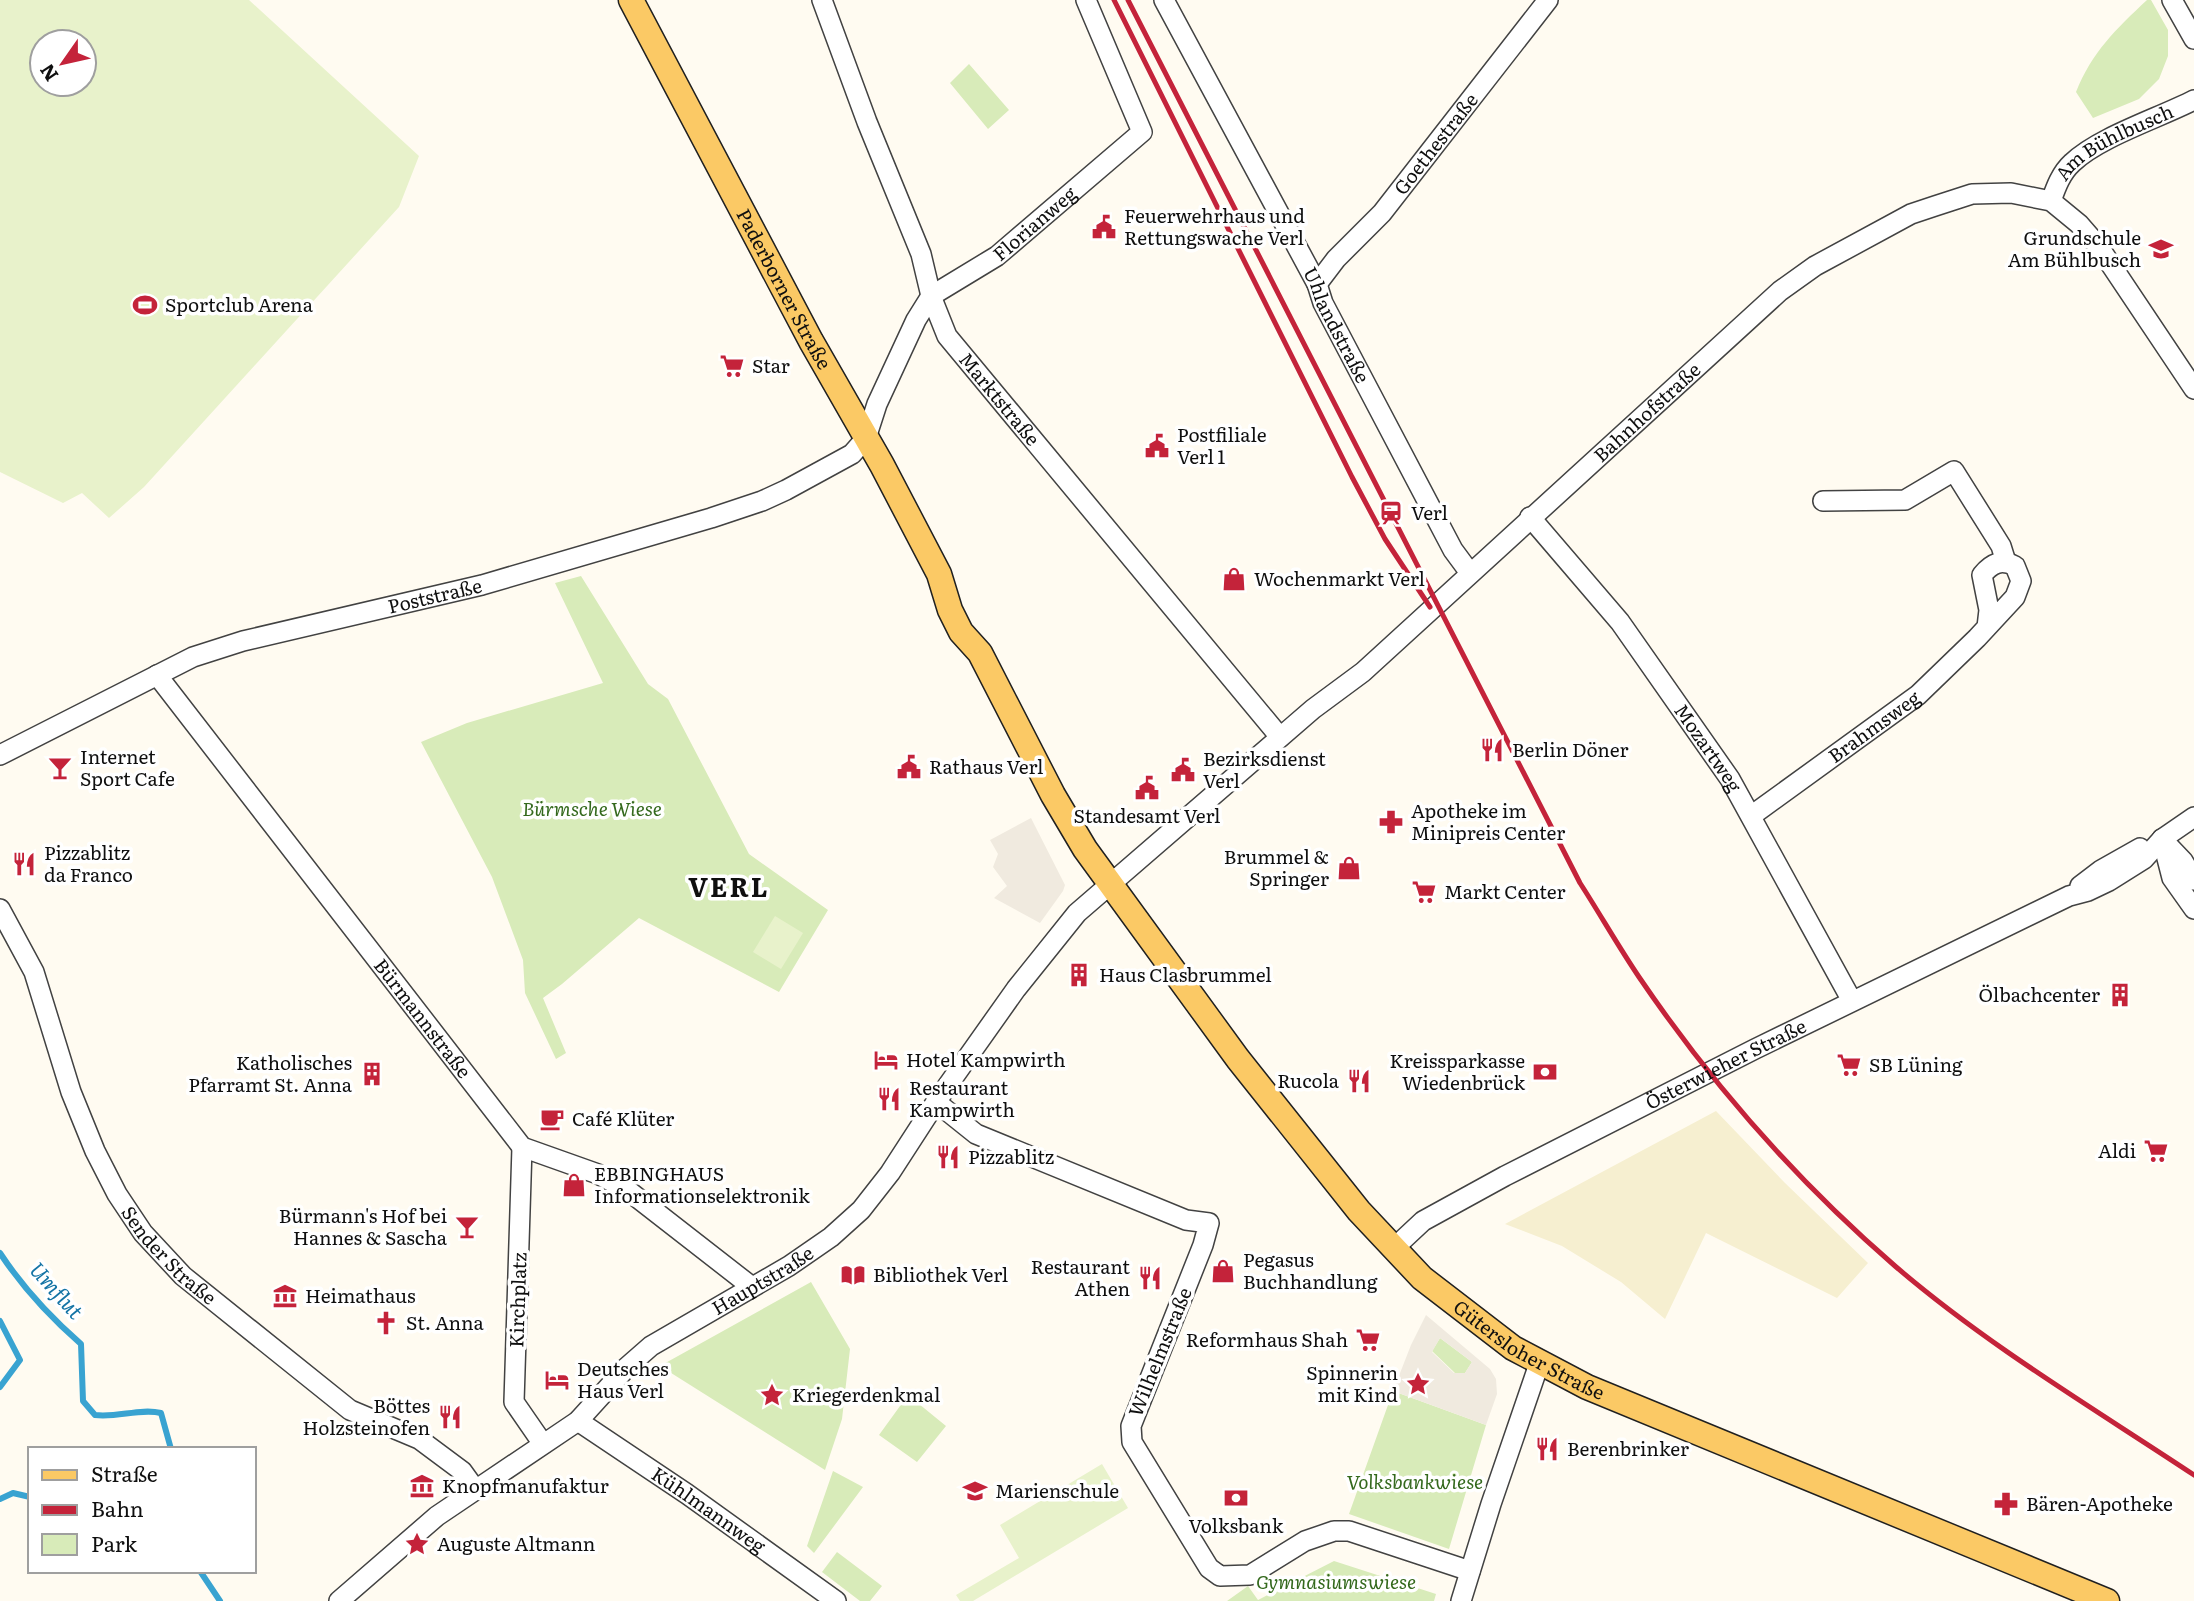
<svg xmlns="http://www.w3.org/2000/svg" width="2194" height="1601" font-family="Literata,serif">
  <rect width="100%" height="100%" fill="#fffbf1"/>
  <path fill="#f6efd0" d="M1716,1111L1785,1183L1868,1263L1837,1298L1706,1233L1665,1319L1621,1282L1562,1246L1505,1224Z"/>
  <path fill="#d8ebb9" d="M2147,0H2151L2168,30V56L2159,79L2139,99L2093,118L2076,92C2092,52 2116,29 2147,0Z
    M969,64L1009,110L988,129L950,83Z
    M581,576L648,684L668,699L749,854L828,910L779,992L639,918L562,984L543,998L566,1053L556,1059L525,993L523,960L492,877L421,742L467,723L603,683L555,583Z
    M811,1282L850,1349L842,1419L825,1470L660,1366Z
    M1440,1338L1472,1362L1465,1373H1455L1432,1351Z
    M1393,1391L1486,1425L1449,1549L1349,1514Z
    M908,1395L946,1426L917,1462L879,1435Z
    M833,1471L863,1487L814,1553L807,1546Z
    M837,1552L882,1586L870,1601H860L822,1572Z
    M1334,1561L1436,1594L1434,1601H1227L1248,1586L1258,1600Z"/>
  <path fill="#e8f2cb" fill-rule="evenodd" d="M0,0H249L419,156L399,207L144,487L109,518L82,493L63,503L0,472ZM84,42V84H42V42Z
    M775,916L803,933L781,969L753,952Z
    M1102,1464L1128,1508L973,1601H960L956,1595L1019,1558L1000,1525Z"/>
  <path fill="#f0eadf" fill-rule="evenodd" d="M1031,818L1065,885L1063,891L1040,923L994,898L1007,886L993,867L998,854L990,840Z
    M1426,1315L1490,1369L1496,1379L1497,1394L1486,1425L1393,1391L1411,1345ZM1440,1338L1472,1362L1465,1373H1454L1432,1352Z"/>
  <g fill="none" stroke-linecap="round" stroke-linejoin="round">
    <path stroke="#39a3d1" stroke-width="6" d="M0,1253C23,1288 49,1316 81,1344L83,1401L95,1415C117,1418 140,1408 161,1413L171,1449
      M0,1321L20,1360L0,1387
      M0,1499L13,1493L30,1497
      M200,1571L220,1601"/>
    <g stroke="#424242" stroke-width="22">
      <g id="minor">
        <path id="s1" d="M822,0L867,122L921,254L931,296L947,336L1280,737"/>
        <path id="s2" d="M1164,0L1317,284L1323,303L1453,550L1470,573"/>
        <path d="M2172,0L2194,39"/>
        <path id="s3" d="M2051,201C2056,187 2061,173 2072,163C2099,137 2159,118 2194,100"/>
        <path id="s4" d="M1317,284L1336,259L1382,213L1548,0"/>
        <path d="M1823,501L1905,500L1954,471L2001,546L2006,562"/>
        <path id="s5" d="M1530,517L1620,622L1730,779L1852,1001"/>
        <path id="s6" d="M157,675L522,1147L598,1174L630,1192L752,1287"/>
        <path id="s7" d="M0,755L193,657L243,641L482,585L711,518L762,501L786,490L852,454L866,438L877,404L916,320L931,296L997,256L1142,132L1086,0"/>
        <path id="s8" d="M1751,816L1918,695L1977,638L2015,597L2021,581L2015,566C2001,559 1992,563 1982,575L1989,610L1987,627"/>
        <path d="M2162,839L2172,878L2194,909"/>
        <path d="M2163,840L2183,861L2194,880"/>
        <path d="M2080,886L2101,870L2140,848"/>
        <path id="s9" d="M0,909L34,972L71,1092L95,1151L117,1194L143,1233L183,1276L350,1410L419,1439L462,1471L475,1489"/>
        <path d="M936,1102L976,1134L1186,1220L1209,1223L1203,1245L1131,1426L1132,1442L1209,1568L1220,1576L1250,1575L1305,1541L1334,1531H1349L1470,1571"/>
        <path d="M522,1147L514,1402L543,1444"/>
        <path id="s10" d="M1393,1249L1423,1221L1505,1176L1755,1049L2069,896L2088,891L2109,881L2144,859L2162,839L2194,817"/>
        <path id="s11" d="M578,1421L687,1494L836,1601"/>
        <path id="s12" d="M339,1601L437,1516L578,1421L627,1367L651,1346L789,1266L831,1237L861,1210L890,1173L936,1102L1016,989L1077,913L1313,709L1363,672L1780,291L1815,266L1911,214L1935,206L1972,194L2011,193L2051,201L2079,224L2099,247L2194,389"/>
        <path d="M1461,1601L1491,1504L1539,1364"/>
      </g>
    </g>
    <g stroke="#202020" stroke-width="27">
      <g id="major">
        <path id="s13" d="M631,0L811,341L882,465L939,574L950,610L961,632L980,653L1053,795L1085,849L1238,1059L1359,1211L1422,1278L1513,1348L1587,1387L2107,1601"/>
      </g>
    </g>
    <use href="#minor" stroke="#fff" stroke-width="19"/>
    <use href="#major" stroke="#fbc965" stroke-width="24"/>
    <path stroke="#c4233a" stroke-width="5" d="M1114,0L1352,477L1385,539L1430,607
      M1128,0L1580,883C1600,914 1618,946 1639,977C1711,1083 1798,1182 1895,1266C1987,1345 2093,1408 2194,1475"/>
  </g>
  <defs>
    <g id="civic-bare" transform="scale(1.89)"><path d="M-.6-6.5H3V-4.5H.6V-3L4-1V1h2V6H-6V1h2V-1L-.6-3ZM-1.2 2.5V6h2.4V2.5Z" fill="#c4233a" stroke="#fff" stroke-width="2.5" paint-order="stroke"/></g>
    <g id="school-bare" transform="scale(1.89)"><path d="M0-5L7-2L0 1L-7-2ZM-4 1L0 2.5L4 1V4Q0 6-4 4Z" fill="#c4233a" stroke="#fff" stroke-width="2.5" paint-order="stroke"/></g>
    <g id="stadium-bare" transform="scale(1.89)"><path d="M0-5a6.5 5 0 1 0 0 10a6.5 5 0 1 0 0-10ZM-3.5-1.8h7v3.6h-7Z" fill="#c4233a" stroke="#fff" stroke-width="2.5" paint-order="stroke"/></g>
    <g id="supermarket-bare" transform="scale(1.89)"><path d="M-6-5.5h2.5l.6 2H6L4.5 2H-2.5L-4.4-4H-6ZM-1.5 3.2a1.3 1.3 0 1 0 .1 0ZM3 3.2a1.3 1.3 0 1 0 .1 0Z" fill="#c4233a" stroke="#fff" stroke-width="2.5" paint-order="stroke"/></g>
    <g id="station-bare" transform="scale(1.89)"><path d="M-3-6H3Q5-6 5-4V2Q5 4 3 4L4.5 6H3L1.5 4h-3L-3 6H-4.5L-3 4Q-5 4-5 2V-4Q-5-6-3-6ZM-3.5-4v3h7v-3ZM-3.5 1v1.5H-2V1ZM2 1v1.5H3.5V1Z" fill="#c4233a" stroke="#fff" stroke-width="2.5" paint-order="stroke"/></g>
    <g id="shop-bare" transform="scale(1.89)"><path d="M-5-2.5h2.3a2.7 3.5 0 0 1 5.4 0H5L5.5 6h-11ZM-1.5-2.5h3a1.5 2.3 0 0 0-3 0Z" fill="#c4233a" stroke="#fff" stroke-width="2.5" paint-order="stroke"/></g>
    <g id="restaurant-bare" transform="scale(1.89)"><path d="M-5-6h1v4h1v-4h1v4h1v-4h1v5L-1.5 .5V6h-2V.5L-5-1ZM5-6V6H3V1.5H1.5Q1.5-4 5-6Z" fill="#c4233a" stroke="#fff" stroke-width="2.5" paint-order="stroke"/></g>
    <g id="bar-bare" transform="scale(1.89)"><path d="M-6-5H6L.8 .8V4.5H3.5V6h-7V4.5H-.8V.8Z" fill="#c4233a" stroke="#fff" stroke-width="2.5" paint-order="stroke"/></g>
    <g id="pharmacy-bare" transform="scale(1.89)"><path d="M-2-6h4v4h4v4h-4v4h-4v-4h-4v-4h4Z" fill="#c4233a" stroke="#fff" stroke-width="2.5" paint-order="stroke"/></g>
    <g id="building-bare" transform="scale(1.89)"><path d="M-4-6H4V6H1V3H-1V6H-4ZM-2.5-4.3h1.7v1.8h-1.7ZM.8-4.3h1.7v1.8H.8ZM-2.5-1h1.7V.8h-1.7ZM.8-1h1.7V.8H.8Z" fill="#c4233a" stroke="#fff" stroke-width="2.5" paint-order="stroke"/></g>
    <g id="hotel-bare" transform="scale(1.89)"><path d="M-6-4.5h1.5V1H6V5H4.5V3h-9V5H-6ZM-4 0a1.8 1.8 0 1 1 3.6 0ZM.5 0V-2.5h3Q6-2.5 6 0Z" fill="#c4233a" stroke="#fff" stroke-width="2.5" paint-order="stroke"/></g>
    <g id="bank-bare" transform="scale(1.89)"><path d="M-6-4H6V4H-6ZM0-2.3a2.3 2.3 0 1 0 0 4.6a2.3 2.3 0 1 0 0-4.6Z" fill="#c4233a" stroke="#fff" stroke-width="2.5" paint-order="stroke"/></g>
    <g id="cafe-bare" transform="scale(1.89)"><path d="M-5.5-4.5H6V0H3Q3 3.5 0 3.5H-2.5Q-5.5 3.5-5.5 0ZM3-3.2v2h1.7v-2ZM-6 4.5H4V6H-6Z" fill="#c4233a" stroke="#fff" stroke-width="2.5" paint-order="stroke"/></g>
    <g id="library-bare" transform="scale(1.89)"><path d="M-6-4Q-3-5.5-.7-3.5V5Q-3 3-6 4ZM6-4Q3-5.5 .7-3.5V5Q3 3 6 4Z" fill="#c4233a" stroke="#fff" stroke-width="2.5" paint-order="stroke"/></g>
    <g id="museum-bare" transform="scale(1.89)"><path d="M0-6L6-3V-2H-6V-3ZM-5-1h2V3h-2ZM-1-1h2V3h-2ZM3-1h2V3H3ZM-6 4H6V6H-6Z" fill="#c4233a" stroke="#fff" stroke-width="2.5" paint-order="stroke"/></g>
    <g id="church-bare" transform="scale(1.89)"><path d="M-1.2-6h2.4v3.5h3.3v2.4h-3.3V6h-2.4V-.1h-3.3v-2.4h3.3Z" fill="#c4233a" stroke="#fff" stroke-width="2.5" paint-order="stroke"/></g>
    <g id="sight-bare" transform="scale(1.89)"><path d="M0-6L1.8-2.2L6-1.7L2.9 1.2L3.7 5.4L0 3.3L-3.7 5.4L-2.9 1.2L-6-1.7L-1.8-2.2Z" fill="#c4233a" stroke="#fff" stroke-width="2.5" paint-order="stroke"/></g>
  </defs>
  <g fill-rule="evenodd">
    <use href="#civic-bare" x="1104" y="227"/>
    <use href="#school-bare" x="2161" y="249"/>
    <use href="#stadium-bare" x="145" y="305"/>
    <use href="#supermarket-bare" x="732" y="366"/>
    <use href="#civic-bare" x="1157" y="446"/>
    <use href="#station-bare" x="1391" y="513"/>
    <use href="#shop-bare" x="1234" y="579"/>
    <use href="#restaurant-bare" x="1492" y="750"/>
    <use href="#civic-bare" x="909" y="767"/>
    <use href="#bar-bare" x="60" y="768"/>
    <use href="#civic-bare" x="1183" y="770"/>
    <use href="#civic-bare" x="1147" y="788"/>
    <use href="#pharmacy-bare" x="1391" y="822"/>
    <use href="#restaurant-bare" x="24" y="864"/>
    <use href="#shop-bare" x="1349" y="868"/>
    <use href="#supermarket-bare" x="1424" y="892"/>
    <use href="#building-bare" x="1079" y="975"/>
    <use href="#building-bare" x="2120" y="995"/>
    <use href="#hotel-bare" x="886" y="1060"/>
    <use href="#supermarket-bare" x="1849" y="1065"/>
    <use href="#bank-bare" x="1545" y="1072"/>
    <use href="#building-bare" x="372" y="1074"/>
    <use href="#restaurant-bare" x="1359" y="1081"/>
    <use href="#restaurant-bare" x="889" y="1099"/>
    <use href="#cafe-bare" x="552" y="1119"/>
    <use href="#supermarket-bare" x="2156" y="1151"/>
    <use href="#restaurant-bare" x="948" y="1157"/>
    <use href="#shop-bare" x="574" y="1185"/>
    <use href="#bar-bare" x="467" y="1227"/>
    <use href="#shop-bare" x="1223" y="1271"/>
    <use href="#library-bare" x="853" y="1275"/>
    <use href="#restaurant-bare" x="1150" y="1278"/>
    <use href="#museum-bare" x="285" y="1296"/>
    <use href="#church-bare" x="386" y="1323"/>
    <use href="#supermarket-bare" x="1368" y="1340"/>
    <use href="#hotel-bare" x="557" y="1380"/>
    <use href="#sight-bare" x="1418" y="1384"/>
    <use href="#sight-bare" x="772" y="1395"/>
    <use href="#restaurant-bare" x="450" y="1417"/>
    <use href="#restaurant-bare" x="1547" y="1449"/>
    <use href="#museum-bare" x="422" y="1486"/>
    <use href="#school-bare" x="975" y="1491"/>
    <use href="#bank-bare" x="1236" y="1498"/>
    <use href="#pharmacy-bare" x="2006" y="1504"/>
    <use href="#sight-bare" x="417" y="1544"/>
  </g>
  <g text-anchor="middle" stroke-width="7" stroke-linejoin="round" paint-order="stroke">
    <g font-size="19" fill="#0f0f0f" stroke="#fff">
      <text dy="7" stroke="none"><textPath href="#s4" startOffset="184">Goethestraße</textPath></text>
      <text dy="7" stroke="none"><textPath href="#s3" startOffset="91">Am Bühlbusch</textPath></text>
      <text dy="7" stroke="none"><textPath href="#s7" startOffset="1213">Florianweg</textPath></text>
      <text dy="7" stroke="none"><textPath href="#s13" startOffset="327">Paderborner Straße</textPath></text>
      <text dy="7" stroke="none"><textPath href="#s2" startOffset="368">Uhlandstraße</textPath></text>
      <text dy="7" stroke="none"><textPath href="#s1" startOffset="441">Marktstraße</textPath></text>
      <text dy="7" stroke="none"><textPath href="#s12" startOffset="1782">Bahnhofstraße</textPath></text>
      <text dy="7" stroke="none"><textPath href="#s7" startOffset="466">Poststraße</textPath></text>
      <text dy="7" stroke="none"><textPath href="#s8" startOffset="152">Brahmsweg</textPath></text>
      <text dy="7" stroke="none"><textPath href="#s5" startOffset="292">Mozartweg</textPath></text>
      <text dy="7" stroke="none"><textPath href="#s6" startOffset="434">Bürmannstraße</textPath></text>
      <text dy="7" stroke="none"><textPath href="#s10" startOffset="382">Österwieher Straße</textPath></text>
      <text dy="7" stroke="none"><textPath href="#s9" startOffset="390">Sender Straße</textPath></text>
      <text dy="7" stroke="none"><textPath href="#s12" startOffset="534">Hauptstraße</textPath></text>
      <text transform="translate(518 1300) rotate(-88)" y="7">Kirchplatz</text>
      <text dy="7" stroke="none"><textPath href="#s13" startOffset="1640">Gütersloher Straße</textPath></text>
      <text transform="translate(1160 1352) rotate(-68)" y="7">Wilhelmstraße</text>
      <text dy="7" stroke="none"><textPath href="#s11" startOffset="158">Kühlmannweg</textPath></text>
    </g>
    <g font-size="19" fill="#0f0f0f" stroke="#fff" text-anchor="start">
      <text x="1124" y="223">Feuerwehrhaus und<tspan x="1124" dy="22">Rettungswache Verl</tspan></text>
      <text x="2141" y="245" text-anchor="end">Grundschule<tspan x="2141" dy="22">Am Bühlbusch</tspan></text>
      <text x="165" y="312">Sportclub Arena</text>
      <text x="752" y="373">Star</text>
      <text x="1177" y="442">Postfiliale<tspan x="1177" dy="22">Verl 1</tspan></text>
      <text x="1411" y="520">Verl</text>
      <text x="1254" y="586">Wochenmarkt Verl</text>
      <text x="1512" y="757">Berlin Döner</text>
      <text x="80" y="764">Internet<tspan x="80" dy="22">Sport Cafe</tspan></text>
      <text x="1203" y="766">Bezirksdienst<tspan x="1203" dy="22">Verl</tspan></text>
      <text x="929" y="774">Rathaus Verl</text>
      <text x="1411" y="818">Apotheke im<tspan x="1411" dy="22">Minipreis Center</tspan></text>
      <text x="1147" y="823" text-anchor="middle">Standesamt Verl</text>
      <text x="44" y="860">Pizzablitz<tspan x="44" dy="22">da Franco</tspan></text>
      <text x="1329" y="864" text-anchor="end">Brummel &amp;<tspan x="1329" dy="22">Springer</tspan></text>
      <text x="1444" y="899">Markt Center</text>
      <text x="1099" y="982">Haus Clasbrummel</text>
      <text x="2100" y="1002" text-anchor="end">Ölbachcenter</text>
      <text x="906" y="1067">Hotel Kampwirth</text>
      <text x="1525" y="1068" text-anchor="end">Kreissparkasse<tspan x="1525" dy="22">Wiedenbrück</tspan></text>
      <text x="352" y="1070" text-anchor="end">Katholisches<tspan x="352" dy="22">Pfarramt St. Anna</tspan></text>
      <text x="1869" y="1072">SB Lüning</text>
      <text x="1339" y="1088" text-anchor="end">Rucola</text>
      <text x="909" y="1095">Restaurant<tspan x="909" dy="22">Kampwirth</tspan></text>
      <text x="572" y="1126">Café Klüter</text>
      <text x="2136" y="1158" text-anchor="end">Aldi</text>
      <text x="968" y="1164">Pizzablitz</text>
      <text x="594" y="1181">EBBINGHAUS<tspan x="594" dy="22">Informationselektronik</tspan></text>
      <text x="447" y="1223" text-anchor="end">Bürmann's Hof bei<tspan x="447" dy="22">Hannes &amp; Sascha</tspan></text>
      <text x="1243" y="1267">Pegasus<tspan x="1243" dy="22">Buchhandlung</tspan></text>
      <text x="1130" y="1274" text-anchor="end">Restaurant<tspan x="1130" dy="22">Athen</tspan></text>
      <text x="873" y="1282">Bibliothek Verl</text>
      <text x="305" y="1303">Heimathaus</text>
      <text x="406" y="1330">St. Anna</text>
      <text x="1348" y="1347" text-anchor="end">Reformhaus Shah</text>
      <text x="577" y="1376">Deutsches<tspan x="577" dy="22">Haus Verl</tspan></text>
      <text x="1398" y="1380" text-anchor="end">Spinnerin<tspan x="1398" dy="22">mit Kind</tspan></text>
      <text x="792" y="1402">Kriegerdenkmal</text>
      <text x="430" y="1413" text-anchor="end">Böttes<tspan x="430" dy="22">Holzsteinofen</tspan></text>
      <text x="1567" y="1456">Berenbrinker</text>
      <text x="442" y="1493">Knopfmanufaktur</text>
      <text x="995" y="1498">Marienschule</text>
      <text x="2026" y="1511">Bären-Apotheke</text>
      <text x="1236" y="1533" text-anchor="middle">Volksbank</text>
      <text x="437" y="1551">Auguste Altmann</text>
    </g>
    <g font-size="19" font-style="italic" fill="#34691d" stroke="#fff">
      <text x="592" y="816">Bürmsche Wiese</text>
      <text x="1415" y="1489">Volksbankwiese</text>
      <text x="1336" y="1589">Gymnasiumswiese</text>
    </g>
    <g font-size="21" font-style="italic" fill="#1474a5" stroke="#fff">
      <text transform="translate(56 1291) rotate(48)" y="7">Umflut</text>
    </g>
    <g font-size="26" font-weight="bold" letter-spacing="2" fill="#0f0f0f" stroke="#fff">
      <text x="729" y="897">VERL</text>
    </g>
  </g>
  <rect x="28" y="1447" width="228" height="126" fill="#ffffff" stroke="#9f9f9f" stroke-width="2"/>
  <rect x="42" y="1470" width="35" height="10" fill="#fbc965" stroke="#9f9f9f" stroke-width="2"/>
  <text x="91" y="1482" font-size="21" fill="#0f0f0f">Straße</text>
  <rect x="42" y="1505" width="35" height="10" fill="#c4233a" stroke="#9f9f9f" stroke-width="2"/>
  <text x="91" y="1517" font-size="21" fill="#0f0f0f">Bahn</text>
  <rect x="42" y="1534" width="35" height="21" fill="#d8ebb9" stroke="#9f9f9f" stroke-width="2"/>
  <text x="91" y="1552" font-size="21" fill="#0f0f0f">Park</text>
  <g transform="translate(63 63) rotate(236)"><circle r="33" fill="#ffffff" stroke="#9f9f9f" stroke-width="2"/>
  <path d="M0-5L12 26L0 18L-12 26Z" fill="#c4233a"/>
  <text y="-10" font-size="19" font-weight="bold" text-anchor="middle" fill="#0f0f0f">N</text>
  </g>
</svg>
